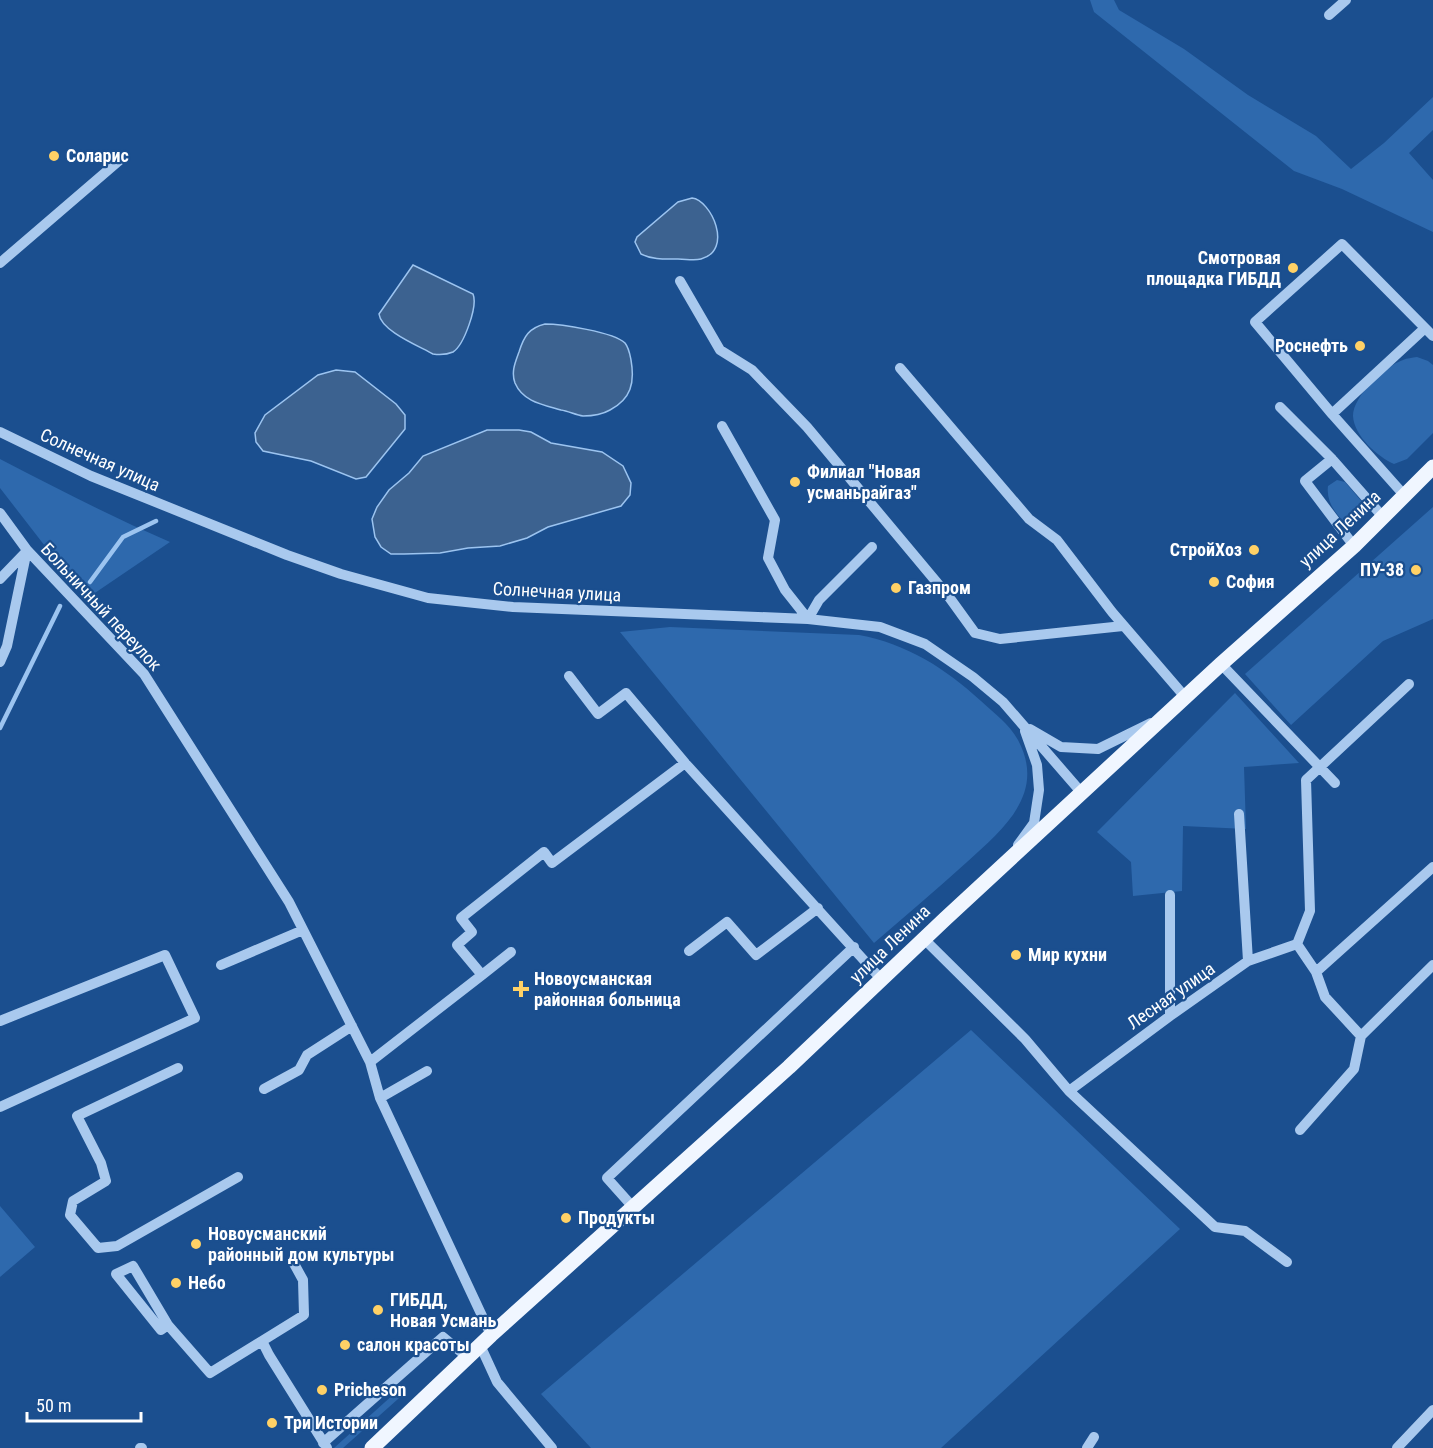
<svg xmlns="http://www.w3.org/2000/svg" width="1433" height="1448" font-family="'Roboto Condensed',sans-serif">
  <rect width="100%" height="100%" fill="#1b4f8f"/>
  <path fill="#2e69ad" d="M1090,0H1114L1119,10L1184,49L1248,95L1316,136L1351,169L1384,143L1433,97V130L1409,153L1433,180V232L1342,189L1294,171L1094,12Z
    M1417,357L1428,361L1433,365V433L1407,459L1394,464C1378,457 1354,436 1353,416C1353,396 1385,366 1403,360C1407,358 1412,358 1417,357Z
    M0,459C56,488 112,517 170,542L86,599L0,488Z
    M1337,480L1345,482L1363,503V513L1353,523H1345C1335,513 1326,501 1328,486Z
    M1433,507V619L1383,641L1291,725L1245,674Z
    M670,627L859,635C907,644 945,668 981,701C994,713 1009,724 1018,740C1047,794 1002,830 967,862C936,890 905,916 874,943L620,632Z
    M1235,693L1299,763L1244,767L1246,829L1183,826L1182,891L1133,896L1131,862L1097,832Z
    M971,1030L1180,1229L941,1448H591L541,1394Z
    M0,1206L35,1247L0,1277Z
    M405,1384L407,1391L343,1448H334Z"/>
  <path fill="#3c6290" stroke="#9cc4f0" stroke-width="1.5" d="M692,198C711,200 734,250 701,259C694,261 686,259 678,259C665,259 653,260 641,254L635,242L637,237L678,202Z
    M413,265L473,294C478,306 464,345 453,352C446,355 440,355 433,354C419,346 381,331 379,314Z
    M545,324C560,324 614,332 625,343C629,348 630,355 631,360C635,383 631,399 610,410C603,414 592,416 583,416C576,415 568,411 561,410C544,405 523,402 515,383C511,372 515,363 519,352C524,336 529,328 545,324Z
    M336,370L355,372L396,404L405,415V429L366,477L356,479L311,461L263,451L256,442L255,433L265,415L318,375Z
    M487,430H519L531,432L551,443L602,452L623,466L631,483L630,495L621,506L548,527L527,538L500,546L468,548L440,553L404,554H391L381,547L375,537L372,519L377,507L389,490L409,473L423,456Z"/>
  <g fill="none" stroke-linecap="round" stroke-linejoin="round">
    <path stroke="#9cc4f0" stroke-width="4.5" d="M90,582L123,537L156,521
      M0,728L60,606"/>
    <path stroke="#a9c9ee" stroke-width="10" d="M1329,15L1346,0
      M0,263L121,159
      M680,281L720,350L752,370L807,427L949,597L975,633L1000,639L1123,626
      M900,368L1029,519L1057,540L1112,612L1186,698
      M1280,407L1332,459L1383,517
      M1332,414L1425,328
      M722,426L775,520L768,558L785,590L808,619L819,600L872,547
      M0,432L91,476L287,555L341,574L428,598L513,607L808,619L880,627L925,644L973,677L1003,702L1081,792
      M1332,459L1305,481L1354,546
      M1404,495L1332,414L1255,322L1342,244L1433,336
      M0,513L27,550L144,674L289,902L370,1062
      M0,579L27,551
      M0,662L7,646L27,550
      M1221,664L1335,783
      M569,676L598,714L626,693L685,763
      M1030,729L1061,747L1098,749L1151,723
      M1239,814L1248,961
      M1018,845L1034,823L1039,790L1037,765L1025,731
      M1170,895V1016
      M924,939L1025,1039L1069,1091L1170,1016L1248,961L1297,944
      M1297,944L1310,911L1306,780L1409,684
      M1297,944L1316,972L1325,997L1361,1036
      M689,951L727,922L756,955L818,908
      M221,965L303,930
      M1316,972L1433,867
      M482,975L511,952
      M0,1021L165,955L195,1018L0,1107
      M1361,1036L1433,965
      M178,1068L77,1116L101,1163L106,1181L73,1201L70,1215L98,1248L117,1246L238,1177
      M264,1089L299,1070L307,1055L352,1026
      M1069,1091L1215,1227L1245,1231L1287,1262
      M380,1098L427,1071
      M1300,1130L1354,1069L1361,1036
      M632,1206L607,1178L854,947
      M168,1325L161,1330L116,1274L133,1266L168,1325L210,1373L262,1341L269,1355L327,1448
      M491,1335L380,1098L370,1062L482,975L457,945L472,932L461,918L544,852L552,863L685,763L881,979
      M262,1341L304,1315L303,1280L292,1260
      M480,1345L497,1382L552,1448
      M323,1443L443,1337L467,1357
      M140,1448H142
      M1087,1448L1094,1437
      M1397,1448L1433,1410"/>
    <path stroke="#f0f6ff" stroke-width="15" d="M372,1448L491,1335L789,1067L945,919L1221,664L1354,546L1433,467"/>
  </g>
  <g fill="#ffd166" stroke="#1b4f8f" stroke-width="2">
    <circle cx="54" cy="156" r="6"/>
    <circle cx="1293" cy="268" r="6"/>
    <circle cx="1360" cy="346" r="6"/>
    <circle cx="795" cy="482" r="6"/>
    <circle cx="1254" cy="550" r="6"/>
    <circle cx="1416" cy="570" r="6"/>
    <circle cx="1214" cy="582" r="6"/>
    <circle cx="896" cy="588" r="6"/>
    <circle cx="1016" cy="955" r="6"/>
    <path d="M518 980h6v6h6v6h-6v6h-6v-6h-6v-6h6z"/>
    <circle cx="566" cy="1218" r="6"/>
    <circle cx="196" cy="1244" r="6"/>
    <circle cx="176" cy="1283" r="6"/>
    <circle cx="378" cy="1310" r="6"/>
    <circle cx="345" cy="1345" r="6"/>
    <circle cx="322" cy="1390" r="6"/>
    <circle cx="272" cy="1423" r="6"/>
  </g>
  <g text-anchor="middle" stroke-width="4.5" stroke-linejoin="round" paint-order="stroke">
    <g font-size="18" font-weight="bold" fill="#fff" stroke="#1b4f8f" text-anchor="start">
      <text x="66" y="162">Соларис</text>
      <text x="1281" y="264" text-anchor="end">Смотровая<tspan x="1281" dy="21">площадка ГИБДД</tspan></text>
      <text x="1348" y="352" text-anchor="end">Роснефть</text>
      <text x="807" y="478">Филиал "Новая<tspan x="807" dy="21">усманьрайгаз"</tspan></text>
      <text x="1242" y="556" text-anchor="end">СтройХоз</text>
      <text x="1404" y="576" text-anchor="end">ПУ-38</text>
      <text x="1226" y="588">София</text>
      <text x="908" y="594">Газпром</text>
      <text x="1028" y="961">Мир кухни</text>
      <text x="534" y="985">Новоусманская<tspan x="534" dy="21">районная больница</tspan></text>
      <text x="578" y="1224">Продукты</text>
      <text x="208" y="1240">Новоусманский<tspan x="208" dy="21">районный дом культуры</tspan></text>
      <text x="188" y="1289">Небо</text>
      <text x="390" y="1306">ГИБДД,<tspan x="390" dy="21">Новая Усмань</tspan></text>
      <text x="357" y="1351">салон красоты</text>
      <text x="334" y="1396">Pricheson</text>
      <text x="284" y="1429">Три Истории</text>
    </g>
    <g font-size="18" fill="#fff" stroke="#1b4f8f">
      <text transform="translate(100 460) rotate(24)" y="6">Солнечная улица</text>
      <text transform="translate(1340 529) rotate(-43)" y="6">улица Ленина</text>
      <text transform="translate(557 592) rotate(3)" y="6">Солнечная улица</text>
      <text transform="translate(101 607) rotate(47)" y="6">Больничный переулок</text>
      <text transform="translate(890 944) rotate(-44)" y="6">улица Ленина</text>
      <text transform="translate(1171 996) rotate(-35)" y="6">Лесная улица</text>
    </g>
  </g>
  <path d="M27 1412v9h114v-9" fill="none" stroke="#ffffff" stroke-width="3"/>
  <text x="36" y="1412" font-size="18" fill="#ffffff" stroke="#1b4f8f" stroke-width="4.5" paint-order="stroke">50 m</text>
</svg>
